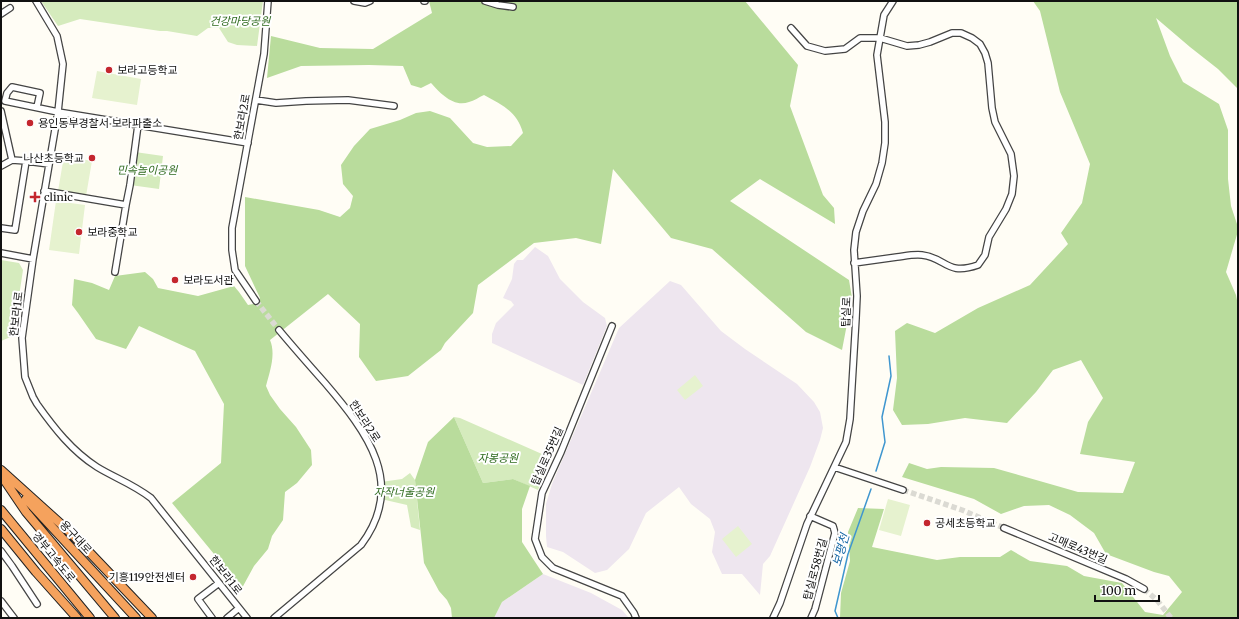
<svg xmlns="http://www.w3.org/2000/svg" width="1239" height="619" font-family="Merriweather,'Noto Sans KR',serif">
  <rect width="100%" height="100%" fill="#fffdf5"/>
  <path fill="#eee6ef" d="M535,247L548,256L560,279L583,302L605,318L607,326L583,385L492,343V334L496,323L514,305L511,301L503,298L512,279L514,264L517,260H523Z
    M670,281L681,285L721,331L745,349L797,384L814,402L820,412L823,428L820,440L810,467L770,556L763,564L760,595L742,574H722L712,552L715,532L710,519L691,504L679,487L646,513L629,549L607,570L595,573L563,552L547,547L546,536V504L552,484L619,328Z
    M543,574L591,593L622,610L629,618H494L502,602Z"/>
  <path fill="#d5ebbd" d="M41,1H263L257,46L237,45L228,42L219,28H208L197,36L167,31H160L80,19L58,26Z
    M135,152L163,156L159,189L130,185Z
    M1,260L19,263L23,270L13,336L1,341Z
    M454,417L460,418L551,458L538,490L513,479L483,483Z
    M410,473L415,480L420,530L411,527L407,505L381,499V482L402,479Z"/>
  <path fill="#b9dc9c" d="M429,1H745L798,65L790,106L823,195L834,208L835,224L760,179L730,201L849,280L852,298L842,350L806,332L712,249L671,238L613,169L601,244L576,238L534,243L478,285L473,313L445,343L441,350L408,376L376,381L359,357L360,324L328,294L270,340C276,354 270,371 266,386L270,395L280,409L296,427L311,450L312,465L297,483L285,492L283,520L272,536L268,549L254,566L242,588L172,503L221,463L224,404L195,351L139,326L126,349L96,339L78,313L72,305L74,279L92,283L109,290L115,276L145,272L153,279L158,288L198,296L234,286L239,292L248,305L258,303L260,298L245,266V197L319,210L340,217L350,208L353,196L343,184L341,165L354,146L370,129L400,120L416,113L430,111L450,118L473,143L487,147L511,146L523,133C517,111 502,105 484,95C479,97 474,101 469,102C454,108 440,93 431,83L421,88L411,85L403,66L369,65L301,66L267,78L271,36L320,48L373,49L432,13Z
    M1033,1H1238V89L1218,69L1190,47L1156,18L1170,56L1183,82L1219,104L1228,130V179L1231,206L1238,227V231L1226,272L1236,295L1238,305V618H840L841,593L850,561L848,532L858,508L884,509L872,547L937,560L960,557H1000L1011,550L1030,561L1067,566L1084,576L1122,583L1145,612L1163,615L1182,592L1169,576L1154,572L1106,554L1094,533L1070,515L1049,505L1024,506L1001,514L974,499L902,477L909,463L927,469L941,467L994,468L1078,492L1123,493L1135,462L1080,454L1088,422L1103,398L1081,360L1053,370L1036,392L1007,423L965,418L928,424L902,425L893,410L897,378L895,331L907,323L935,333L978,308L1030,285L1068,244L1061,233L1082,203L1090,164L1060,92L1040,11Z
    M454,417L483,483L513,479L530,486L522,509V542L543,574L502,602L494,618H452L451,608L447,600L439,591L424,563L415,480L428,442Z"/>
  <path fill="#e6f2cf" d="M97,71L141,79L137,105L92,98Z
    M64,156L92,161L86,196L58,191Z
    M56,201L85,205L79,254L49,250Z
    M695,375L703,386L685,400L677,390Z
    M888,499L910,505L901,536L879,530Z
    M738,526L752,544L736,557L722,539Z"/>
  <g fill="none" stroke-linecap="round" stroke-linejoin="round">
    <path stroke="#3f96cf" stroke-width="1.5" d="M876,471L885,442L882,417L891,376L889,356
      M838,618L835,611L848,554L871,489"/>
    <path stroke="#dbdad3" stroke-width="5.5" stroke-dasharray="5.5 3" stroke-linecap="butt" d="M256,301L279,330
      M903,490L962,510L1004,528
      M1144,589L1157,600L1171,618"/>
    <g stroke="#444" stroke-width="8">
      <path id="minor" d="M36,1L57,36L63,64L58,112L33,259L22,338L25,377L33,397L37,404C54,428 72,451 97,467C115,478 133,484 151,498L247,618
        M354,1L365,3L370,1
        M424,1H425
        M485,1L498,5L513,7
        M1,14L10,8
        M791,28L807,46L825,51L845,49L860,38H880L907,46L919,45L930,42L952,33H961L972,38L980,44L985,53L988,63L992,108L995,122L1011,154L1014,176L1012,194L1006,209L989,237L985,255L978,265C946,276 947,258 922,255C914,254 905,256 897,257C883,259 869,261 854,263
        M256,100L276,103L306,101L348,100L394,106
        M37,107L40,93L12,87L7,93L5,101L58,112L248,143
        M1,111L12,160
        M1,166L12,160L26,161
        M44,191L126,205L115,272
        M126,205L130,185L138,125
        M1,228L15,230L26,161L49,164
        M1,253L33,259
        M256,301L235,270L232,250V228L264,54L268,1
        M612,326L561,452L542,493L535,539L542,557L553,568L622,596L634,613L636,618
        M834,467L903,490
        M810,516L833,526L835,533L815,609L811,618
        M1004,528L1126,579L1144,589
        M1,551L12,566L37,604
        M1,601L14,618
        M212,618L198,599L219,583
        M227,618L239,608
        M274,618L361,545C407,484 367,432 325,383C309,365 294,348 279,330
        M773,618L780,603L807,524L846,442L850,419L856,318L857,296L854,250L856,232L863,211L876,184L882,163L885,143V122L877,55L884,15L893,1"/>
    </g>
    <g stroke="#222" stroke-width="10">
      <path id="highway" d="M1,470L72,534L152,618
        M1,475L26,512L115,618
        M26,499L136,618
        M1,510L90,618
        M1,529L36,572L77,618"/>
    </g>
    <use href="#minor" stroke="#fff" stroke-width="5.5"/>
    <use href="#highway" stroke="#f5a25d" stroke-width="8"/>
  </g>
  <g fill="#c4262e" stroke="#fff" stroke-width="1.5">
    <circle cx="109" cy="70" r="4"/>
    <circle cx="30" cy="123" r="4"/>
    <circle cx="92" cy="158" r="4"/>
    <path d="M33 191h4v4h4v4h-4v4h-4v-4h-4v-4h4z"/>
    <circle cx="79" cy="232" r="4"/>
    <circle cx="175" cy="280" r="4"/>
    <circle cx="927" cy="523" r="4"/>
    <circle cx="193" cy="577" r="4"/>
  </g>
  <g text-anchor="middle" stroke-width="4" stroke-linejoin="round" paint-order="stroke">
    <g font-size="11" font-style="italic" fill="#2f6b1f" stroke="#fff">
      <text x="240" y="25">건강마당공원</text>
      <text x="147" y="174">민속놀이공원</text>
      <text x="498" y="462">자봉공원</text>
      <text x="404" y="496">자작너울공원</text>
    </g>
    <g font-size="11" fill="#111" stroke="#fff" text-anchor="start">
      <text x="117" y="74">보라고등학교</text>
      <text x="38" y="127">용인동부경찰서 보라파출소</text>
      <text x="84" y="162" text-anchor="end">나산초등학교</text>
      <text x="44" y="201">clinic</text>
      <text x="87" y="236">보라중학교</text>
      <text x="183" y="284">보라도서관</text>
      <text x="935" y="527">공세초등학교</text>
      <text x="185" y="581" text-anchor="end">기흥119안전센터</text>
    </g>
    <g font-size="11" fill="#111" stroke="#fff">
      <text transform="translate(242 117) rotate(-80)" y="4">한보라2로</text>
      <text transform="translate(846 312) rotate(-88)" y="4">탑실로</text>
      <text transform="translate(16 314) rotate(-83)" y="4">한보라1로</text>
      <text transform="translate(365 421) rotate(57)" y="4">한보라2로</text>
      <text transform="translate(547 456) rotate(-66)" y="4">탑실로35번길</text>
      <text transform="translate(76 537) rotate(47)" y="4">용구대로</text>
      <text transform="translate(1078 548) rotate(23)" y="4">고매로43번길</text>
      <text transform="translate(54 557) rotate(51)" y="4">경부고속도로</text>
      <text transform="translate(815 569) rotate(-75)" y="4">탑실로58번길</text>
      <text transform="translate(226 575) rotate(52)" y="4">한보라1로</text>
    </g>
    <g font-size="12" font-style="italic" fill="#1768a6" stroke="#fff">
      <text transform="translate(841 550) rotate(-74)" y="4">보평천</text>
    </g>
  </g>
  <rect width="1239" height="619" fill="none" stroke="#111111" stroke-width="4"/>
  <path d="M1095 595v6h64v-6" fill="none" stroke="#111111" stroke-width="2"/>
  <text x="1101" y="595" font-size="12" fill="#111111" stroke="#ffffff" stroke-width="3" paint-order="stroke">100 m</text>
</svg>
